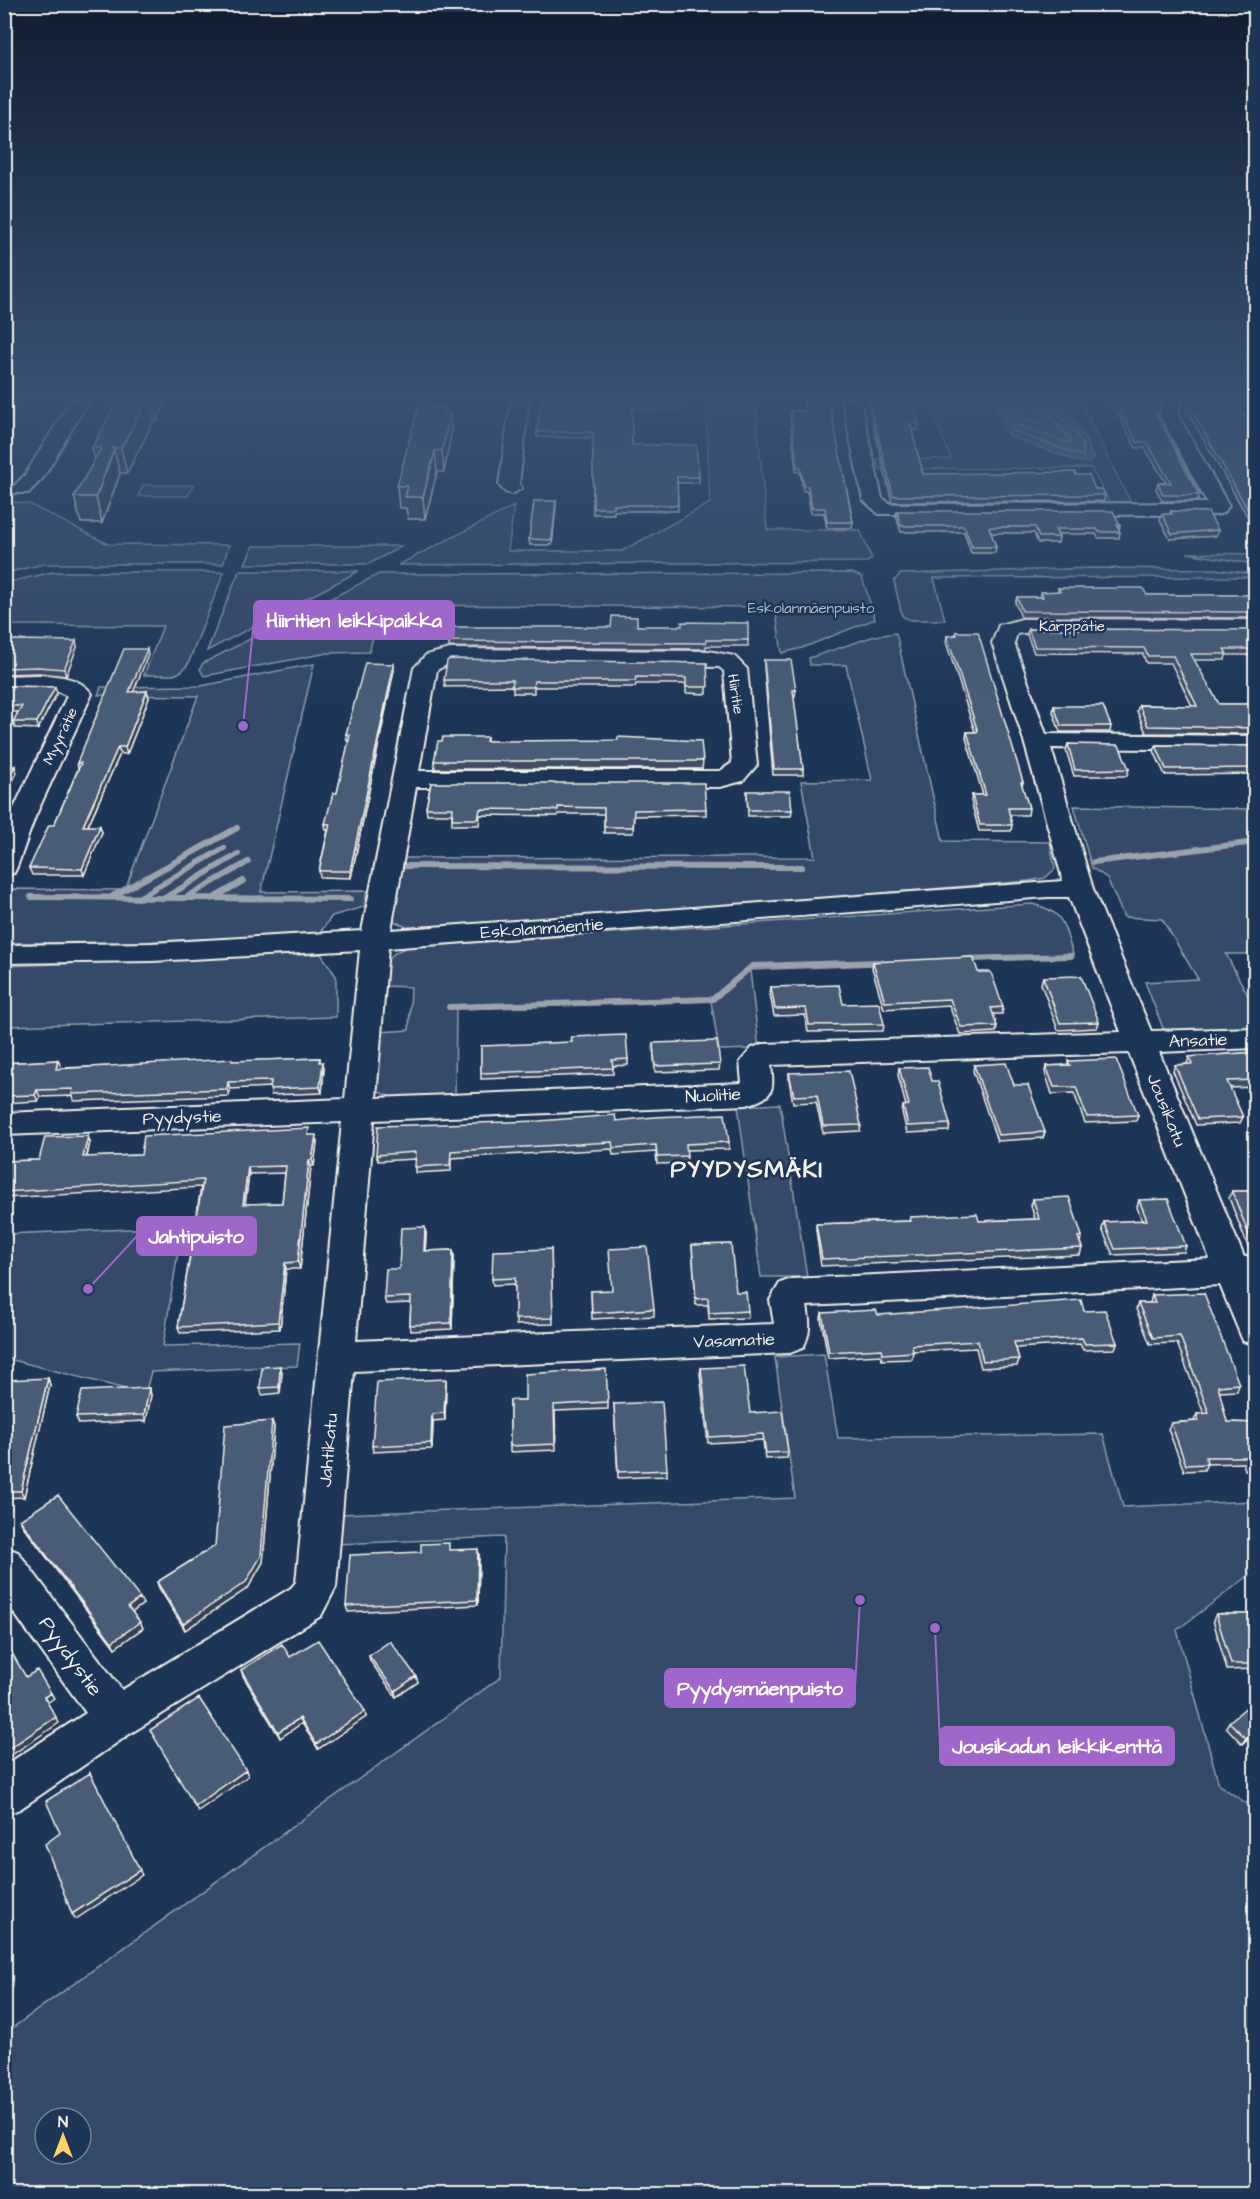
<svg xmlns="http://www.w3.org/2000/svg" width="1260" height="2199" font-family="'Architects Daughter',sans-serif">
  <rect width="100%" height="100%" fill="#1d3557"/>
  <filter id="ink" filterUnits="userSpaceOnUse"><feTurbulence type="fractalNoise" baseFrequency=".0167" numOctaves="2"/><feDisplacementMap in="SourceGraphic" scale="12" xChannelSelector="R" yChannelSelector="G"/><feConvolveMatrix kernelMatrix="1 2 1 2 8 2 1 2 1" color-interpolation-filters="sRGB"/></filter>
  <g filter="url(#ink)">
    <path fill="#354a67" stroke="#949ea8" stroke-width="1.5" fill-rule="evenodd" d="M706,400H755L767,530H860L872,559L867,562L398,565L514,506L508,551H622L710,503Z
      M928,400H1079L1133,507L1111,506L1091,468L879,469L876,459H951Z
      M143,485H194L188,496H138Z
      M5,501L29,504L108,544L229,545L223,564H44L5,573Z
      M253,546H402L369,564H245Z
      M1187,553L1255,554V564Z
      M1094,568L1215,569L1255,574V577L934,578L945,620H910L902,616L894,581L900,574Z
      M239,571H359L207,651Z
      M53,572H224L188,664L182,671L174,675H144L163,626L5,625V583Z
      M852,573L862,577L875,619L802,648L782,653L775,607L382,605L369,652L328,653L204,676L200,669L203,663L379,574Z
      M896,633L943,841L1050,842L1055,869L1045,878L1028,881L436,930L408,928L394,921L393,906L404,858L815,857L801,781L872,780L846,665H810L809,658L875,636Z
      M314,664L261,892L367,891L364,907L332,916L319,934L140,942L14,943L5,939L4,903L11,889L125,890L198,696L98,695L101,687L201,686Z
      M1074,806L1255,809V954H1226L1255,1009V1027L1169,1032L1163,1028L1145,982L1198,979L1162,919L1124,917L1107,878L1092,868Z
      M1032,904C1067,912 1063,926 1074,957L750,970L759,1049L719,1050L711,1001L456,1009L455,1097L396,1099L379,1092L377,1084L381,1032L409,1030L411,987L384,986C386,963 384,955 408,947Z
      M321,954L336,976V1017L5,1026L4,966Z
      M780,1104L807,1277H761L738,1106Z
      M182,1227L163,1346L300,1343L297,1366L151,1372L145,1394L5,1358L4,1234Z
      M824,1354L838,1438L1103,1434L1123,1507L1255,1501V1571L1177,1630L1219,1785L1255,1809V2194H5L4,2034L501,1677L504,1537L336,1544L339,1514L795,1498L775,1357ZM45,2118H81V2154H45Z"/>
    <path fill="#5e6d82" stroke="#9aa2ab" stroke-width="1.5" d="M1054,400L1081,430L1093,458L1090,463L1076,461L1010,437L993,401Z"/>
    <g fill="none" stroke-linecap="round" stroke-linejoin="round">
      <path stroke="#b8bcbf" stroke-width="1.5" d="M999,400L1014,432L1083,456C1086,433 1057,420 1050,400
        M1007,400L1019,426L1070,443V438L1045,411L1042,400
        M1017,400L1025,419L1039,424L1041,420L1033,400"/>
      <path stroke="#9aa2ab" stroke-width="6" d="M1094,862L1256,842
        M401,866L802,867
        M113,896L237,828
        M31,897L350,899
        M138,898L224,848
        M185,898L248,862
        M163,899L238,854
        M212,899L243,881
        M964,959L1071,956
        M449,1007L713,999L752,966L881,962"/>
      <g stroke="#f4f1e8" stroke-width="4">
        <path id="minor" d="M71,400H89L43,478L28,493H14L11,489L25,475Z
          M511,400H529L519,484L522,488L512,494L505,492L499,485Z
          M842,400H860L882,498L891,504L1207,503L1160,415L1162,400H1180L1178,415L1229,506L1223,513L1216,515L879,514L863,500Z
          M1022,619L1256,620V634L1023,633L1017,634L1014,643L1046,734L1256,736V750L1051,748L1093,889L1151,1031L1256,1028V1048L1159,1052L1244,1257L1256,1256V1345L1243,1341L1220,1285L807,1306C810,1323 811,1332 803,1348L790,1353L354,1371L336,1587L321,1616L131,1733L20,1809L4,1815V1766L86,1713L4,1599V1547L18,1552L122,1690L291,1588L296,1582L342,1122L4,1135V1113L345,1099L360,950L152,961L4,963V945L152,943L362,931L414,668L426,655L450,649L709,651L734,656L747,669L757,765L743,781L720,787H416L391,930L1063,881L1024,741L992,643L999,625ZM450,663L719,667L724,671L732,763L720,771H419L437,670ZM1047,897H1069L1121,1032L763,1044L752,1048L740,1062L742,1083L376,1098L388,948ZM1129,1053L1210,1259L792,1279L780,1283L770,1300L774,1324L356,1341L374,1120L747,1105C774,1097 774,1091 771,1065Z
          M4,676C31,676 75,669 92,694L35,817L17,867L14,873L4,875V829L67,696L57,691L4,690Z"/>
      </g>
      <use href="#minor" fill="#1d3557" fill-rule="evenodd"/>
    </g>
    <path fill="#3e4e64" stroke="#f4f1e8" stroke-width="1.5" fill-rule="evenodd" d="M118,400H167L157,422H153L127,473H119L102,523H81L74,497L95,460L92,448Z
      M541,400H687V409H632V445L699,477V483H677L678,511H614V514H593V438L537,437V432Z
      M803,400H829L853,522L852,528H827L824,513H811L807,491H803L800,472H796L790,416L791,411H804Z
      M867,400H912L919,424L918,430H912L923,474L1076,475L1105,495L1104,501L892,502Z
      M1110,400H1149L1199,495L1198,501H1162L1156,489L1158,483H1166L1145,448H1136Z
      M1181,400H1242L1244,402L1243,408H1239L1256,432V446H1253L1256,449V523H1251Z
      M445,413H450L451,434L444,472H437L425,519H408L406,508H399L397,486Z
      M556,501L552,545H530L529,539Z
      M897,511L1120,525L1119,530L1120,532L1119,538H1098L1096,534H1058L1059,537L1058,543H1038L1034,533H991L996,547L995,553H971L964,532H901L896,516Z
      M1171,511L1218,530L1216,536L1170,539L1160,520L1162,514H1170Z
      M1058,588L1147,595H1256V618L1021,617L1015,603L1017,597H1040L1041,592H1058Z
      M637,626L748,640V646H706V649L449,647V641Z
      M1028,629L1256,630V655H1226L1225,660H1194L1219,704H1256V734L1146,733L1137,711L1139,705L1192,706L1171,663H1146L1143,654L1034,653L1027,635Z
      M956,632L1023,782L1022,787L1029,808L1028,815H1009L1012,825L1011,831H979L971,801L972,795H983L966,738L967,732H975L946,642L947,636L955,635Z
      M4,640L76,641L77,647L66,676L39,673L4,674Z
      M148,655L133,692L147,691L149,698L127,754H120L88,826L102,832L84,875H32L29,868L54,825L78,769L77,763Z
      M764,660L796,690L795,696H793L803,769V775H773L764,667Z
      M707,663V694L686,693V684H636L635,687H534V693H513V686L445,687L444,680Z
      M394,664V670L351,878L320,877L319,871L328,830H326L325,824L337,793L349,741H347L346,734Z
      M4,686L55,687L57,693L38,729L15,728L13,722L18,712H4Z
      M1054,706L1111,726L1110,732H1060L1053,712Z
      M487,737V741L703,761L702,769H435L434,761Z
      M1068,744L1129,769L1127,776H1074L1066,750Z
      M1156,745L1256,746V774L1165,775L1154,751Z
      M431,783L706,809V815L634,816L633,833H604V814H558V816L480,815L479,825H452V814H427L426,808Z
      M747,792L792,810L791,816H748Z
      M873,962L978,972L1003,1007L1002,1014H993L997,1026L996,1032L960,1034L949,1005L884,1009L872,968Z
      M1043,977L1099,1022L1097,1028L1058,1030L1041,984Z
      M771,987L884,1024L883,1031L808,1032L805,1015L774,1016L770,994Z
      M653,1043L720,1064L719,1070L655,1072Z
      M481,1046L628,1059V1065L613,1066V1074L481,1079Z
      M1256,1052V1087L1229,1088L1243,1117L1240,1123L1196,1125L1173,1071L1175,1065L1187,1064L1189,1057Z
      M320,1058V1062L324,1068L322,1093L271,1095L270,1087L230,1089L229,1096L74,1101L73,1096L40,1097L38,1101L4,1103V1063L58,1060L60,1068Z
      M1068,1061L1138,1115L1136,1121L1085,1123L1074,1093L1052,1094L1045,1072L1046,1066L1068,1065Z
      M974,1065L1014,1085L1045,1132L1043,1138L997,1141L973,1071Z
      M899,1068L950,1124L949,1131L907,1133L902,1112L903,1106H906L898,1075Z
      M789,1073L861,1125L860,1131L823,1133L816,1102L793,1103L789,1080Z
      M616,1121L729,1142V1149L686,1150L687,1163L657,1164L656,1152L613,1155L612,1149L451,1158V1171L416,1173V1159L378,1161L376,1155Z
      M310,1135L317,1142L314,1166H311L300,1269H286L280,1329L180,1333L178,1327L201,1187L4,1198V1161L39,1160L90,1142L87,1157L141,1155ZM285,1173L282,1203L245,1204L249,1174Z
      M1232,1191H1256V1254H1251L1229,1198Z
      M1033,1199L1082,1236L1080,1242L1082,1248L1080,1255L821,1266L816,1230V1224L909,1221L910,1217L979,1221L1035,1219L1031,1206Z
      M1139,1200L1186,1246L1184,1252L1113,1255L1102,1229L1104,1222L1142,1221L1137,1207Z
      M426,1234L425,1251L453,1250L454,1256L452,1329L411,1331L410,1325L411,1303L386,1304L384,1298L399,1269Z
      M692,1245L736,1292L748,1311V1318L709,1319L708,1305H696Z
      M551,1249L553,1324L516,1325L515,1284L493,1285L492,1279Z
      M591,1291L654,1309V1316L592,1319Z
      M1152,1295L1239,1384L1237,1391L1219,1392L1227,1422L1256,1423V1469L1245,1470L1243,1463L1207,1464L1204,1470L1184,1471L1168,1429L1171,1423L1194,1421L1197,1414H1204L1177,1343L1150,1344L1136,1309L1138,1303H1150Z
      M1084,1311L1117,1343L1115,1349L1083,1350L1080,1344L1016,1348L1019,1359L1017,1366L981,1368L976,1348L913,1351L912,1359L882,1360L881,1355L828,1358L821,1319L822,1313L878,1315Z
      M280,1366L282,1372L280,1393L262,1395L260,1388Z
      M701,1368L750,1413L788,1452L787,1458L765,1459L763,1440L708,1443L700,1374Z
      M48,1378L50,1385L24,1497L4,1498V1386Z
      M446,1385L445,1420L433,1421L432,1449L373,1452L372,1446Z
      M149,1388L151,1395L146,1421L79,1424L76,1417Z
      M510,1400L608,1402V1409L555,1411L556,1450L510,1452Z
      M614,1404L667,1470V1476L618,1478Z
      M272,1421L274,1427L263,1562L248,1588L185,1630L159,1588L157,1582L215,1546Z
      M20,1520L143,1604L132,1612L143,1628L115,1648L23,1526Z
      M450,1550L479,1555L478,1605L348,1612L346,1606L421,1552Z
      M1216,1614H1256V1669L1227,1670L1213,1620Z
      M369,1656L418,1682L396,1697L370,1661Z
      M290,1657L365,1711L366,1717L318,1749L302,1723L280,1738L243,1676L241,1670Z
      M1256,1711V1745L1248,1738L1242,1744L1226,1727L1229,1722Z"/>
    <path fill="#324051" stroke="#f4f1e8" stroke-width="1.5" d="M4,400H17L4,417Z
      M147,400H149L153,422L127,473L121,448Z
      M152,400H167L157,422Z
      M450,413L451,434L444,472L442,451Z
      M114,449L120,474L102,523L96,497Z
      M435,451L437,472L425,519L423,497Z
      M556,501V507L552,545V540Z
      M76,641L77,647L66,676L64,669Z
      M147,649L148,655L131,698L129,692Z
      M394,664V670L351,878L350,871Z
      M55,687L57,693L38,729L37,722Z
      M147,691L149,698L127,754L125,747Z
      M118,747L120,754L85,832L83,826Z
      M15,766L17,773L4,798V787Z
      M100,826L102,832L84,875L82,869Z
      M58,1060L61,1067L59,1075L56,1069Z
      M323,1062L324,1068L322,1093L320,1087Z
      M228,1082L230,1089L229,1096L227,1089Z
      M37,1090L40,1097L38,1101L35,1095Z
      M316,1135L317,1142L314,1166L312,1160Z
      M88,1136L90,1142L85,1163L83,1157Z
      M309,1160L311,1166L300,1269L298,1262Z
      M248,1167L249,1174L244,1211L243,1204Z
      M425,1227L426,1234L425,1258L424,1251Z
      M453,1250L454,1256L452,1329L451,1323Z
      M285,1263L286,1269L280,1329L278,1322Z
      M280,1366L282,1372L280,1393L279,1387Z
      M48,1378L50,1385L24,1497L21,1491Z
      M446,1379V1385L445,1420L444,1413Z
      M149,1388L151,1395L146,1421L144,1415Z
      M432,1414L433,1421L432,1449L431,1443Z
      M272,1421L274,1427L263,1562L248,1588L185,1630L183,1624Z
      M478,1549L479,1555L478,1605L477,1600Z
      M140,1598L143,1604L131,1613L128,1607Z
      M140,1622L143,1628L115,1648L112,1642Z
      M416,1676L418,1682L396,1697L395,1691Z
      M51,1693L54,1698L47,1703L44,1697Z
      M365,1711L366,1717L318,1749L316,1744Z
      M56,1717L59,1723L4,1760V1752Z
      M300,1718L302,1723L280,1738L278,1732Z
      M1252,1733L1248,1738L1242,1744L1246,1738Z
      M246,1770L248,1776L198,1811L195,1806Z
      M90,1773L142,1875L76,1919L72,1914Z"/>
    <path fill="#485b74" stroke="#f4f1e8" stroke-width="1.5" fill-rule="evenodd" d="M118,400H147L121,448H111L114,449L96,497H74L101,448H92Z
      M541,400H687V404H632V445H696L699,477H677L678,505H614V508H593V432H537Z
      M804,400H829L853,522H827L825,508H812L808,486H804L800,467H797L791,411H805Z
      M869,400H912L919,424H910L923,474L1075,472L1076,475H1089L1095,489H1102L1105,495L893,496Z
      M1114,400H1149L1199,495H1163L1158,483H1171L1147,442H1137Z
      M1186,400H1242L1244,402H1235L1256,432V440H1250L1256,449V517H1252Z
      M418,408H445L444,413H450L442,451H435L423,497H405L408,486H397Z
      M534,501H556L552,540L529,539Z
      M897,511H1113L1120,525H1117L1120,532H1099L1097,529H1055L1059,537H1039L1035,527H989L996,547H972L964,526H901Z
      M1171,511L1208,512L1218,530L1172,534L1162,514H1172Z
      M1058,588H1143L1147,595H1256V612L1022,611L1017,597H1043L1041,592L1060,591Z
      M612,616L637,617V626H682V622L748,623V640H706V643L449,641L450,627H611Z
      M1028,629L1256,630V649H1224L1227,654H1191L1219,704H1256V728L1148,726L1139,705L1197,706L1173,656H1148L1144,648L1035,647Z
      M956,632H978L1023,782H1021L1029,808H1008L1012,825H980L972,795H986L967,732H978L947,636L957,635Z
      M4,640L76,641L64,669L38,667L4,668Z
      M124,649H147L129,692L147,691L125,747H118L83,826H100L82,869L29,868L49,825H54L81,763H77Z
      M450,659L707,663L708,687H686V678L636,677L635,681H534L533,687H512L513,680H444L447,661Z
      M764,660H791L796,690H793L803,769H774Z
      M365,663L394,664L350,871H319L330,824H325L333,793H337L350,735L346,734Z
      M4,686L55,687L37,722H13L22,706H4Z
      M1054,706H1103L1111,726H1061Z
      M443,737H487L486,741L618,740V737L701,741L703,761H434L438,741H442Z
      M1068,744L1119,745L1129,769L1075,770Z
      M1156,745L1256,746V768L1166,769Z
      M4,766H15L4,787Z
      M431,783H704L706,809L634,810L633,827H604V808L558,807V810L480,809L478,819H452L453,808H426Z
      M747,791H790L792,810H748Z
      M973,957L978,972H991L1003,1007L991,1008L997,1026L961,1027L950,999L885,1002L873,962Z
      M1081,976L1099,1022L1060,1023L1043,977Z
      M839,985L843,1004L879,1003L884,1024L809,1025L806,1008L775,1009L771,987Z
      M626,1035L628,1059L612,1060L613,1068L481,1073V1046L572,1042L571,1037Z
      M717,1041L720,1064L655,1066L653,1043Z
      M1256,1052V1080L1227,1081L1243,1117L1198,1119L1175,1065L1192,1064L1189,1057Z
      M320,1058L319,1062H323L320,1087L270,1089L271,1081L228,1082L227,1089L72,1094L73,1089L37,1090L35,1095L4,1096V1063L58,1060L56,1069L232,1059V1061Z
      M1116,1059L1138,1115L1087,1117L1076,1087H1054L1046,1066L1070,1065L1068,1061Z
      M1006,1063L1014,1085H1028L1045,1132L998,1135L974,1065Z
      M928,1067L932,1081H938L950,1124L908,1126L903,1106L909,1105L899,1068Z
      M849,1071L861,1125L823,1126L817,1095L794,1096L789,1073Z
      M725,1114L729,1142L686,1144L687,1156L657,1157L656,1145L613,1148L612,1142L451,1151L450,1165L415,1167L416,1152L376,1155L378,1126L539,1121L615,1115L616,1121L654,1117Z
      M309,1128L308,1135H316L312,1160H309L298,1262L285,1263L278,1322L178,1327L203,1180L4,1192V1161L39,1160L45,1137L88,1136L83,1157L141,1155L144,1136ZM286,1166L282,1203L243,1204L248,1167Z
      M1232,1191H1256V1248H1254Z
      M1069,1197L1082,1236L1078,1237L1082,1248L822,1259L816,1224L911,1221L910,1217L977,1214L979,1221L1039,1219L1033,1199Z
      M1168,1199L1186,1246L1115,1249L1104,1222L1147,1220L1139,1200Z
      M425,1227L424,1251L453,1250L451,1323L410,1325L411,1297L384,1298L386,1269H399L401,1228Z
      M731,1244L736,1292H746L748,1311L709,1313L708,1298L696,1299L692,1245Z
      M647,1247L654,1309L592,1313L591,1291L612,1290L609,1249Z
      M551,1249L553,1318L515,1319V1278L492,1279L493,1251Z
      M1204,1293L1239,1384L1218,1386L1227,1422L1256,1423V1463L1248,1464L1246,1457H1206L1207,1464L1186,1465L1171,1423L1198,1421L1197,1414L1209,1413L1180,1336L1153,1338L1138,1303H1155L1152,1295Z
      M1081,1300L1084,1311L1105,1310L1117,1343L1085,1344L1082,1338L1014,1342L1019,1359L983,1361L978,1341L912,1345L913,1352L883,1354L882,1349L829,1352L822,1313L876,1310L878,1315Z
      M280,1366L279,1387L260,1388L262,1367Z
      M744,1366L750,1413L782,1411L788,1452L766,1453L763,1434L709,1437L701,1368Z
      M606,1369L608,1402L554,1405L555,1444L510,1446V1400H525V1374Z
      M48,1378L21,1491H4V1386L6,1380Z
      M446,1379L444,1413L432,1414L431,1443L372,1446L377,1382Z
      M149,1388L144,1415L76,1417L82,1391Z
      M662,1402L667,1470L618,1472L614,1404Z
      M272,1421L261,1556L246,1582L183,1624L157,1582L215,1546L225,1425Z
      M58,1495L140,1598L128,1607L140,1622L112,1642L20,1520Z
      M449,1543V1550L478,1549L477,1600L346,1606L350,1555L421,1552V1544Z
      M1216,1614H1256V1664H1231Z
      M318,1640L365,1711L316,1744L300,1718L278,1732L241,1670L282,1644L290,1657Z
      M390,1641L416,1676L395,1691L369,1656Z
      M4,1643L10,1650L26,1677L37,1670L51,1693L44,1697L56,1717L4,1752Z
      M199,1698L246,1770L195,1806L150,1730Z
      M1249,1705L1256,1711V1736L1252,1733L1246,1738L1229,1722Z
      M90,1773L140,1870L72,1914L45,1844L60,1833L46,1801Z"/>
  </g>
  <linearGradient id="sky" x2="0" y2="1"><stop stop-color="#101d30"/><stop offset="0.56" stop-color="#3a5174"/><stop offset="1" stop-color="#3a5174" stop-opacity="0"/></linearGradient>
  <rect width="1260" height="708" fill="url(#sky)"/>
  <g text-anchor="middle" stroke-width="5" stroke-linejoin="round" paint-order="stroke">
    <g font-size="15" fill="#bbbfc1" stroke="#1d3557">
      <text x="811" y="613">Eskolanmäenpuisto</text>
    </g>
    <g font-size="15" fill="#f4f1e8" stroke="#1d3557">
      <text x="1072" y="631">Kärppätie</text>
      <text transform="translate(736 694) rotate(81)" y="5">Hiiritie</text>
      <text transform="translate(60 736) rotate(-65)" y="5">Myyrätie</text>
    </g>
    <g font-size="18" fill="#f4f1e8" stroke="#1d3557">
      <text transform="translate(542 928) rotate(-4)" y="6">Eskolanmäentie</text>
      <text transform="translate(1198 1040) rotate(-2)" y="6">Ansatie</text>
      <text transform="translate(713 1095) rotate(-3)" y="6">Nuolitie</text>
      <text transform="translate(1167 1110) rotate(68)" y="6">Jousikatu</text>
      <text transform="translate(182 1117) rotate(-2)" y="6">Pyydystie</text>
      <text transform="translate(734 1340) rotate(-2)" y="6">Vasamatie</text>
      <text transform="translate(328 1450) rotate(-85)" y="6">Jahtikatu</text>
    </g>
    <g font-size="21" fill="#f4f1e8" stroke="#1d3557">
      <text transform="translate(71 1656) rotate(54)" y="7">Pyydystie</text>
    </g>
    <g font-size="24" font-weight="bold" letter-spacing="1.5" fill="#f4f1e8" stroke="#1d3557">
      <text x="747" y="1177">PYYDYSMÄKI</text>
    </g>
  </g>
  <path fill="none" stroke="#9f67cb" stroke-width="2" d="M243 726L254 620M88 1289L137 1236M860 1600L855 1688M935 1628L940 1746"/>
  <g fill="#9f67cb" stroke="#1d3557" stroke-width="2">
    <circle cx="243" cy="726" r="6"/>
    <circle cx="88" cy="1289" r="6"/>
    <circle cx="860" cy="1600" r="6"/>
    <circle cx="935" cy="1628" r="6"/>
  </g>
  <g fill="#9f67cb" stroke="#9f67cb" stroke-width="2">
    <rect x="254" y="601" width="200" height="38" rx="6"/>
    <rect x="137" y="1217" width="119" height="38" rx="6"/>
    <rect x="665" y="1669" width="190" height="38" rx="6"/>
    <rect x="940" y="1727" width="234" height="38" rx="6"/>
  </g>
  <g font-size="20" text-anchor="middle" font-weight="bold" fill="#fff">
    <text x="354" y="627">Hiiritien leikkipaikka</text>
    <text x="196" y="1243">Jahtipuisto</text>
    <text x="760" y="1695">Pyydysmäenpuisto</text>
    <text x="1057" y="1753">Jousikadun leikkikenttä</text>
  </g>
  <rect width="1260" height="2199" fill="none" stroke="#1d3557" stroke-width="24"/>
  <rect x="12" y="12" width="1236" height="2175" fill="none" stroke="#f4f1e8" stroke-width="2" filter="url(#ink)"/>
  <g transform="translate(63 2136)"><circle r="28" fill="#1d3557" stroke="#738091" stroke-width="1.5"/>
  <path d="M0-4.5L10 22L0 15L-10 22Z" fill="#ffd166"/>
  <text y="-9" font-size="16" font-weight="bold" text-anchor="middle" fill="#f4f1e8">N</text>
  </g>
</svg>
